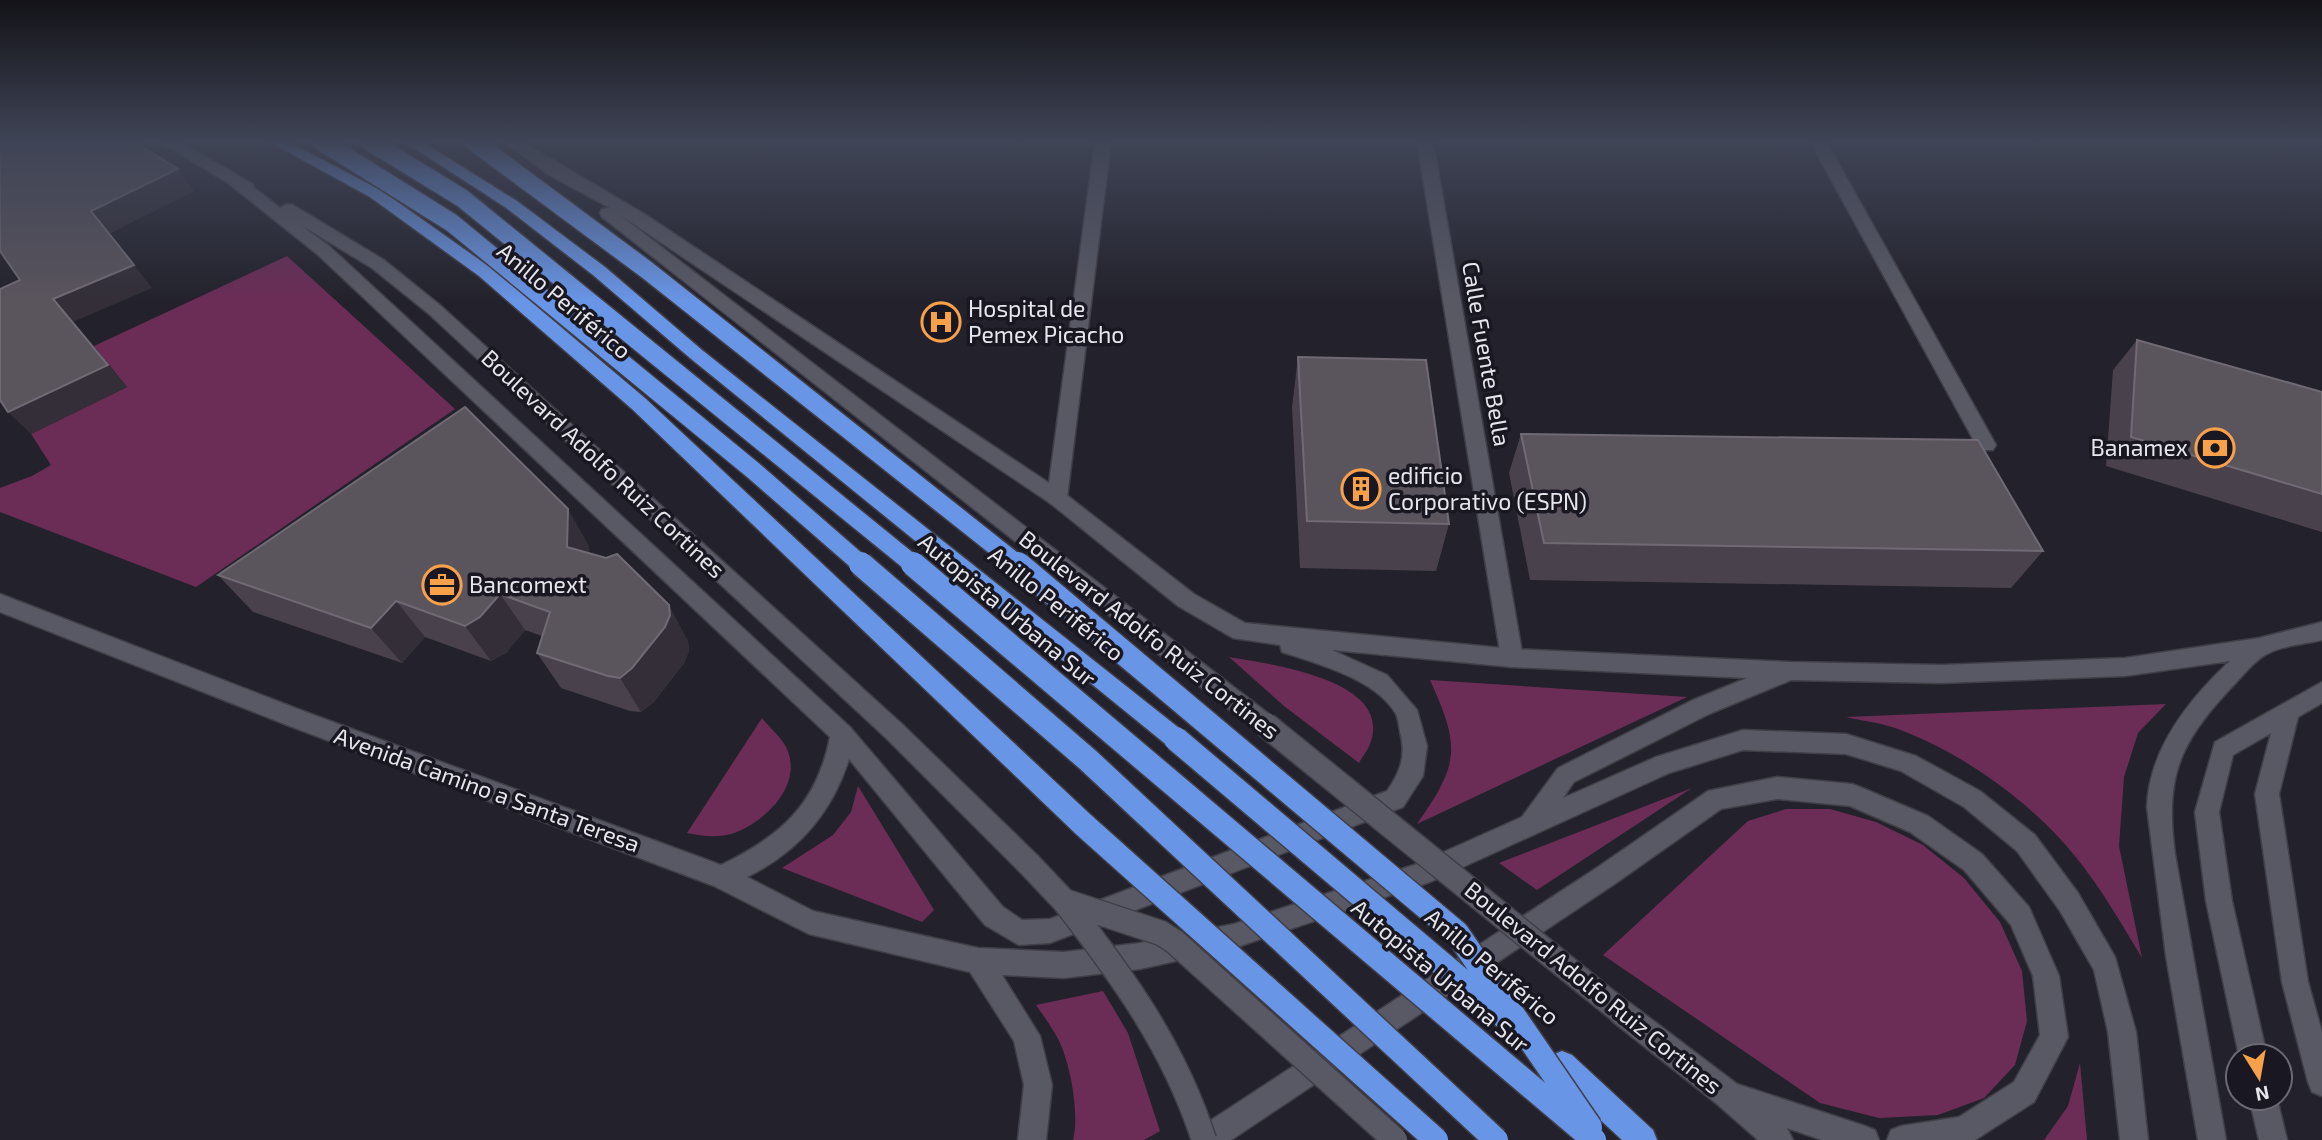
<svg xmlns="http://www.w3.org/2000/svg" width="2322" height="1140" font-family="'Exo 2',sans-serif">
  <rect width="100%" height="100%" fill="#23222c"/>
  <path fill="#6b2c56" d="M287,256L455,409L196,587L0,512V488L32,476L51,465L31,434L127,387L94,346Z
    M1229,657C1268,664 1395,679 1370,744C1368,750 1362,757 1359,763L1284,706Z
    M1430,680L1687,697L1417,824C1459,764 1461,748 1430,680Z
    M2166,704L2138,733L2124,777L2119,846L2142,958C2121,923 2101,888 2075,856C2030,801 1964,754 1898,729C1882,723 1863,721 1846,717Z
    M762,718C769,727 781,737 786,747C805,785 763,824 731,834C716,838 702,836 687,833Z
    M858,786L934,910L922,922L782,868L833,835L851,812Z
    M1692,788L1537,890L1499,863Z
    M1786,809H1830L1876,822L1923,845L1964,878L2000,922L2022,971L2027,1021L2015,1065L1984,1098L1938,1115L1879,1118L1820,1103L1603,955L1748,821Z
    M1103,991L1128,1033L1160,1131L1144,1140H1073C1080,1115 1070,1060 1057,1037C1051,1026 1043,1015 1036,1005Z
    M2080,1063L2087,1140H2044L2068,1106Z"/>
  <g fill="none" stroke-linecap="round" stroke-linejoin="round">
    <g stroke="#403f48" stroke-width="3">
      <path id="street" d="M1095,141H1111L1067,498L1064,503L1057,506L1050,503L1047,498Z
        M1417,141H1433L1523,658L1520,665L1512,667L1504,665L1501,658Z
        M1810,141H1826L1996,445L1993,450H1979Z"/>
    </g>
    <g stroke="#403f48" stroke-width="3">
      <path id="secondary" d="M159,141H178L253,184L254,188L280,208L287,204L293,205L384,260L441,306L902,724L1038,856L1041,864L1038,872L1029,876L1020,872L886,738L429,314L372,268L301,225L329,246L850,727L1003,907L1022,920L1050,919L1387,791C1399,774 1406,758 1401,736C1399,729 1399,720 1396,714C1376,679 1318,664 1282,652L1280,645L1233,638L1178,606L1050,503L620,215L1274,718L1278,725L1274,732L1266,735L1258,732L602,217L600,213L602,209L610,208L549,175L503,141H521L646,215L1064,493L1194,594L1245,623L1512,649L1790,662L1941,665L2125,658L2259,638L2322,622V640C2305,644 2280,646 2265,655C2252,663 2241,678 2230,689C2178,745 2165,778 2175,854L2226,1140H2198L2166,956L2147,807C2149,749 2189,699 2230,661L2125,676L1941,683L1791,680L1709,714L1574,782L1563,798L1656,757L1743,730L1846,734L1916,756L1980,791L2035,835L2078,893L2115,957L2136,1032L2148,1140H2120L2108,1032L2094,970L2060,911L2017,851L1964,807L1901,771L1846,754L1743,750L1669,773L1430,882L1234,948L1140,969L1064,978L1002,975L1040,1036L1052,1085L1046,1140H1018L1024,1085L1014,1041L970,972L809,934L714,886L287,725L0,612V594L303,711L721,865C781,836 817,804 830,737L317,254L228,183ZM1332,650L1512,667L1747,678L1693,700L1558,768L1522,817L1417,864L1234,924L1140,943L1064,952L978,948L813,911L747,877C798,852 832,813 849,759L985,925L1019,945L1050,943L1403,807L1423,776L1427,746L1417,710L1387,675Z
        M2322,682V703L2298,717L2279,794L2308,982L2322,1032V1096L2312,1092L2308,1082L2282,982L2255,794L2271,733L2233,755L2219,812L2232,901L2267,1056H2239L2206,901L2195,812L2215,742Z
        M1777,777L1852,784L1860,787L1928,816L1982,854L2029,907L2059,976L2068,1037L2034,1102L1975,1140H1887L1891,1130L1901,1126L1959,1117L2014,1082L2040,1035L2033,976L2011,925L1964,870L1910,832L1850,806L1777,799L1721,809L1616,883L1231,1140H1192L1196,1130L1598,867L1708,791Z
        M1621,999L1630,1003L1737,1084L1865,1126L1875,1130L1879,1140H1822L1787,1128L1793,1140H1758L1717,1104L1612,1021L1608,1012L1612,1003Z
        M2249,1098H2277L2287,1140H2259Z"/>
    </g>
    <g stroke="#403f48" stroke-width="3">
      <path id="highway" d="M268,141H287L382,191L491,268L646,399L1093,817L1096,825L1093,833L1084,836L1075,833L632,409L479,276L370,197Z
        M403,141H421L517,201L605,267L702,350L1184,732L1188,739L1184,746L1176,749L1168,746L690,358L593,275L505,207Z
        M1562,1051L1572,1055L1653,1130L1657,1140H1622L1552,1075L1548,1065L1552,1055Z"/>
    </g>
    <use href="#street" fill="#595965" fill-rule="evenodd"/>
    <use href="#secondary" fill="#595965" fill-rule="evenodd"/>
    <use href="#highway" fill="#6995e6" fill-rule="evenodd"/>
    <g stroke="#403f48" stroke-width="27" stroke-linecap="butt">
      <path id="secondary-bridge" d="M1266,725L1621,1012
        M1029,864L1064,901L1161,933L1175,942L1395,1140
        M1064,901C1123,977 1174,1047 1204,1140"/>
    </g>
    <g stroke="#403f48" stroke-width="21" stroke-linecap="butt">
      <path id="highway-bridge-far1" d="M321,141L452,223L754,471L863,566
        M369,141L462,198L915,566
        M473,141L647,270L1020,566"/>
    </g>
    <g stroke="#403f48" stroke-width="27" stroke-linecap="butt">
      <path id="highway-bridge" d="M861,564L1087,759L1496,1140
        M913,564L1594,1140
        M1018,564L1457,933L1590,1127
        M1176,739L1507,1019
        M1084,825L1436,1140"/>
    </g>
    <use href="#secondary-bridge" stroke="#595965" stroke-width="24"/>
    <use href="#highway-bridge-far1" stroke="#6995e6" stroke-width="18"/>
    <use href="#highway-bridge" stroke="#6995e6" stroke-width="24"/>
  </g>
  <path fill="#49424c" d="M2137,340L2322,392V532L2106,466L2113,370Z
    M1298,357L1449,524L1436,571L1300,568L1292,407Z
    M1521,434L2043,551L2011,588L1530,580L1509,473Z
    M589,546V553L688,641L689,651L684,663L653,703L641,712L630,711L561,688L537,653L542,636L525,630L506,653L491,661L425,637L402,663L253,612L218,575Z"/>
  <path fill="#332e38" d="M178,169L194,191L109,234L91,211Z
    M134,265L152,288L73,322L127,387L31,434L8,412L53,299Z
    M568,509L589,546L588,584L567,547Z
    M500,594L525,630L506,653L491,661L465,626Z
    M396,601L425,637L402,663L371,628Z
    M669,605L688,641L689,651L684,663L653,703L641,712L620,678Z"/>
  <path fill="#5a545d" stroke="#706a74" stroke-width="2" d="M1,141H133L178,169L91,211L134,265L53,299L108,365L8,412L0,400V289L20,280L0,251V147L3,143Z
    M2137,340L2322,392V494L2131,437Z
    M1298,357L1426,360L1449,524L1307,521Z
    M465,407L568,509L567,547L606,558L617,554L669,605L670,615L665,627L632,668L620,678L608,676L537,653L550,612L500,594L480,617L465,626L396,601L371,628L218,575Z
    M1521,434L1978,440L2043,551L1544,543Z"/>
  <linearGradient id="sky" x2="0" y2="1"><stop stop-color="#131318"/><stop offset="0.47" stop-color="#3f4456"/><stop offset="1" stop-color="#3f4456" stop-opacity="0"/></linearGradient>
  <rect width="2322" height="301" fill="url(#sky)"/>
  <defs>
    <g id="hospital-ring" transform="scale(2.0125)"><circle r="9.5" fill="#191822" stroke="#f8a14a" stroke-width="1.5"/><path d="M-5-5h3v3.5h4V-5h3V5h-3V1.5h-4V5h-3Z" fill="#f8a14a"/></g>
    <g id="bank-ring" transform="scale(2.0125)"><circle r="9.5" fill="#191822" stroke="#f8a14a" stroke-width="1.5"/><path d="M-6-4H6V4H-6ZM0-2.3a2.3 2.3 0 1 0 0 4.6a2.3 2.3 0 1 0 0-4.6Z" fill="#f8a14a"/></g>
    <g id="building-ring" transform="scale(2.0125)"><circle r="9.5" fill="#191822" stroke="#f8a14a" stroke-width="1.5"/><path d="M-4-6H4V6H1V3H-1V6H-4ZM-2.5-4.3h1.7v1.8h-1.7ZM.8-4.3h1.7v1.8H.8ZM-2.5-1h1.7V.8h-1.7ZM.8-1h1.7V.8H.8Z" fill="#f8a14a"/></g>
    <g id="office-ring" transform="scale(2.0125)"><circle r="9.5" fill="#191822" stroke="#f8a14a" stroke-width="1.5"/><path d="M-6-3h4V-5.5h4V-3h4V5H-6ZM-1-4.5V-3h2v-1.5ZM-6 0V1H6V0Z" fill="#f8a14a"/></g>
  </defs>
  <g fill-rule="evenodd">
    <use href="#hospital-ring" x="941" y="322"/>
    <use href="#bank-ring" x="2215" y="448"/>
    <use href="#building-ring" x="1361" y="489"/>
    <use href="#office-ring" x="442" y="585"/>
  </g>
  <g text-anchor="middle" stroke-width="7" stroke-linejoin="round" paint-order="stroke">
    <g font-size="23" fill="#e6e5ec" stroke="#191822">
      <text transform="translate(564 301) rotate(40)" y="8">Anillo Periférico</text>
      <text transform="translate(1486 354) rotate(80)" y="8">Calle Fuente Bella</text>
      <text transform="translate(603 464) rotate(43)" y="8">Boulevard Adolfo Ruiz Cortines</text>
      <text transform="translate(1056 604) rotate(39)" y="8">Anillo Periférico</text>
      <text transform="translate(1007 610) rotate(40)" y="8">Autopista Urbana Sur</text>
      <text transform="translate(1149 635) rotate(38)" y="8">Boulevard Adolfo Ruiz Cortines</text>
      <text transform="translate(487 790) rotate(20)" y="8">Avenida Camino a Santa Teresa</text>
      <text transform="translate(1492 967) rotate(40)" y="8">Anillo Periférico</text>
      <text transform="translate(1440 976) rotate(40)" y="8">Autopista Urbana Sur</text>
      <text transform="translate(1593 988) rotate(39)" y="8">Boulevard Adolfo Ruiz Cortines</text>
    </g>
    <g font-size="23" fill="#e6e5ec" stroke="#191822" text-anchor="start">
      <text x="968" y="317">Hospital de<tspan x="968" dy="26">Pemex Picacho</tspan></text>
      <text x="2188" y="456" text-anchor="end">Banamex</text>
      <text x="1388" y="484">edificio<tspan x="1388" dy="26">Corporativo (ESPN)</tspan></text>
      <text x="469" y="593">Bancomext</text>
    </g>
  </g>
  <g transform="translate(2259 1077) rotate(169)"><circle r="33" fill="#191822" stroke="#6b6a73" stroke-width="2"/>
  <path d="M0-5L12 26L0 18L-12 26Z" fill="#f8a14a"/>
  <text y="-10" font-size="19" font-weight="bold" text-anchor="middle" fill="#e6e5ec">N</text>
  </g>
</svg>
